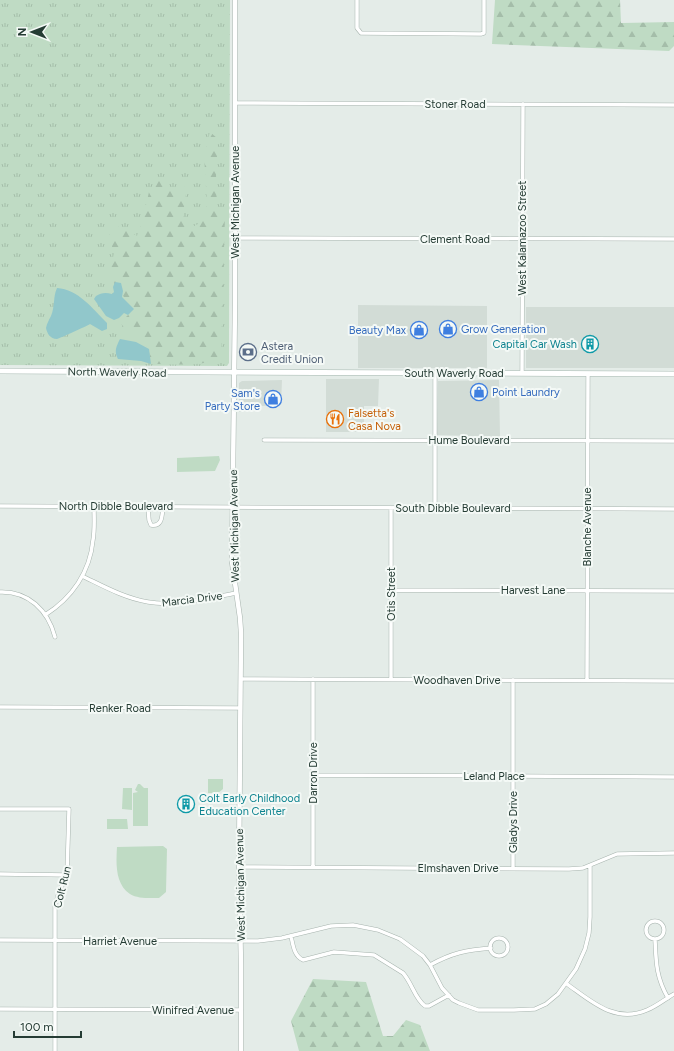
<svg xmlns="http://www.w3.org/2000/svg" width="674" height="1051" font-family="Figtree,sans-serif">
  <defs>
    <pattern id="grass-tufts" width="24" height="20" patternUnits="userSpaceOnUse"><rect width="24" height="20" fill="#bfdbc4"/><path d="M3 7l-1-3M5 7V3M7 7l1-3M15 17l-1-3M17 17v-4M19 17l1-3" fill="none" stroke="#a4bda9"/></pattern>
    <pattern id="forest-firs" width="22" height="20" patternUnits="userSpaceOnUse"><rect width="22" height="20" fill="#bfdbc4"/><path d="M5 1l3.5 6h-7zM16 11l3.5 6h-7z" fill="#a4bda9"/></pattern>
  </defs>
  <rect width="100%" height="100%" fill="#e4ece8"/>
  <path fill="#d2dcd6" d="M358,305L487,306V368H358Z
    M526,307H674V368H526Z
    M326,379H379L378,406H364V432H326Z
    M282,380L281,405L262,406L253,407V411L239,412V383L242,381Z
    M499,380L500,437L437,435L438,381Z"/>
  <path fill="url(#grass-tufts)" d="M0,0H230L229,363L227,366L0,365Z"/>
  <path fill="url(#forest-firs)" d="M495,0H620L621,23L674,22V46L669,51L492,44Z
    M210,132L218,139L216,174L217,210L225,213L221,359C195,367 177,364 151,364L149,349L135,338L120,323L134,309L119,291L108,274L114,254L109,235L119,226L137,236L143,218L149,192L158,178L171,191L187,186L183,216L190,228L202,222L207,203L204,155Z
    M313,979L366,982L383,1036H393L406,1020L420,1025L430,1051H299L291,1021Z"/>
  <path fill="#bfdbc4" d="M219,456L220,460L215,471L177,472V458Z
    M208,779H223V789L218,793H208Z
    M138,784H140L144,788H148V826H133V793L138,792L135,790Z
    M123,788H132V810L122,809Z
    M107,819H127L128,829H107Z
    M163,846L167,849L166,892L159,898C150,898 138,899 130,894C115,884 116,863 117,847Z"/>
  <path fill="#91c7cb" d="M115,282L121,283L123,291L122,297L134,309L128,315L124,313L119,318L114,320L106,316L94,299L96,296C101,293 105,292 112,294L114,292L113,287Z
    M57,288C78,289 93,309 107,323V329L102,331L90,324C85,327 60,338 57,339C50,339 47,333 46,328C47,323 49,320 51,316C55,307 53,296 57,288Z
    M120,339L136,342L149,349L151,364L141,361L118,359C114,351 116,347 120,339Z"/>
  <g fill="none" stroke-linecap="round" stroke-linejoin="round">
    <g stroke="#a7b4ae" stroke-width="4.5">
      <path id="minor" d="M357,0V28L361,33L481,34L484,33V0
        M235,103L674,105
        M235,238L674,239
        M522,372L523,104
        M264,440L674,441
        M0,506L674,509
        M148,506L149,520L151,525C163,527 162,515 163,506
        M391,508V679
        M435,508V373
        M82,576C103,586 124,598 148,602C175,607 209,598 236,593
        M391,590L674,591
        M0,592C28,591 48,610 55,637
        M45,615C72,598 90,572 93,540C95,529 94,517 94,506
        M241,679L674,681
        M513,680V868
        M587,680L588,374
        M0,707L240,708
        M313,775L674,777
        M0,809H69L67,875L59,892L55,906V1051
        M239,867L569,869L583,868L617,854L674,853
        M313,867V679
        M0,874L67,875
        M646 930a9 9 0 1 1 18 0a9 9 0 1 1-18 0Z
        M291,936C293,945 294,956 303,960L334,952L374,955L403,973C412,983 415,999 425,1006H429L449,995
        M490 947a9 9 0 1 1 18 0a9 9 0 1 1-18 0Z
        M655,939C656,962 656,977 668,998
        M0,940L258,941L282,938L331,926L353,925L378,930L400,939L423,956L430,965L442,988L453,1000L459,1003L478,1010H514L535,1009L546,1004L558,994L576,969L585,949L589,933L590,917V866
        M430,965C452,953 466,950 491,948
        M567,984C591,1001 615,1024 647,1010C657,1006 665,999 674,994
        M0,1009L241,1010"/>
    </g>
    <g stroke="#a7b4ae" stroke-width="5.5">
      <path id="tertiary" d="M235,0V302L232,562L240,618L241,633L239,867L241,965V1051"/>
    </g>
    <g stroke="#a3b6ae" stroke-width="6">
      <path id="secondary" d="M0,371L674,374"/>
    </g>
    <use href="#minor" stroke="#fff" stroke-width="3.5"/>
    <use href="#tertiary" stroke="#fff" stroke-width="4.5"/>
    <use href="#secondary" stroke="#fff" stroke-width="5"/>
  </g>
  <defs>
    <g id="shop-ring" transform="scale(0.9)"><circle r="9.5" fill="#f4f9f6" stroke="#3f7fe0" stroke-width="1.5"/><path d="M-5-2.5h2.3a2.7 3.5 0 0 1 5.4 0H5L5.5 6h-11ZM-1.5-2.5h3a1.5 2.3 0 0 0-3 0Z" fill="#3f7fe0"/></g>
    <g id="building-ring" transform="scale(0.9)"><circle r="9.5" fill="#f4f9f6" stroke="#0f9aa8" stroke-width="1.5"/><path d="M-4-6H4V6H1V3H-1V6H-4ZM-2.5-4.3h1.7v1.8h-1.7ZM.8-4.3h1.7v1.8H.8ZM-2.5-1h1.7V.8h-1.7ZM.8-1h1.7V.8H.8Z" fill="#0f9aa8"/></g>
    <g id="bank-ring" transform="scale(0.9)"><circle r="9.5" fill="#f4f9f6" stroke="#5c6f8a" stroke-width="1.5"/><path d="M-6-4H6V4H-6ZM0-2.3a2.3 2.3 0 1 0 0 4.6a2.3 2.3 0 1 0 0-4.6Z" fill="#5c6f8a"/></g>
    <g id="restaurant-ring" transform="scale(0.9)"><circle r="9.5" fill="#f4f9f6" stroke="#e8710a" stroke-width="1.5"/><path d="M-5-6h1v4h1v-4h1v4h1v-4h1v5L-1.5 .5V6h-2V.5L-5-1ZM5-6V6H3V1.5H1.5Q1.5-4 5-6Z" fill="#e8710a"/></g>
  </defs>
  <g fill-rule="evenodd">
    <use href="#shop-ring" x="448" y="329"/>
    <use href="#shop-ring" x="419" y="330"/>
    <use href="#building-ring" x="590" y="344"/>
    <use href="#bank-ring" x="248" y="352"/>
    <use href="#shop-ring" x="479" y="392"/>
    <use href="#shop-ring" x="273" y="399"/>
    <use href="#restaurant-ring" x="335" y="419"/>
    <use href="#building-ring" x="186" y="804"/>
  </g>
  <g text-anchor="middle" stroke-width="4" stroke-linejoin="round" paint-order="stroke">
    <g font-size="11" fill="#253c34" stroke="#f4f9f6">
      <text x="455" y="108">Stoner Road</text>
      <text transform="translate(235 202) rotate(-90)" y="4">West Michigan Avenue</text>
      <text transform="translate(522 238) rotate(-90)" y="4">West Kalamazoo Street</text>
      <text x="455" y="243">Clement Road</text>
      <text transform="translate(117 372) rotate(1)" y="4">North Waverly Road</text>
      <text x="454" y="377">South Waverly Road</text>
      <text x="469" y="444">Hume Boulevard</text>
      <text x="116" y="510">North Dibble Boulevard</text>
      <text x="453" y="512">South Dibble Boulevard</text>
      <text transform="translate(234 526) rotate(-91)" y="4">West Michigan Avenue</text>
      <text transform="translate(587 527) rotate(-90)" y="4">Blanche Avenue</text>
      <text x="533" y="594">Harvest Lane</text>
      <text transform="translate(391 594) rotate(-90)" y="4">Otis Street</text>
      <text transform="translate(192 599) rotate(-7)" y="4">Marcia Drive</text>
      <text x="457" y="684">Woodhaven Drive</text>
      <text x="120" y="712">Renker Road</text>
      <text transform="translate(313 773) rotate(-90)" y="4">Darron Drive</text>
      <text x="494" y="780">Leland Place</text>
      <text transform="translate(513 822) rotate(-90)" y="4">Gladys Drive</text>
      <text x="458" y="872">Elmshaven Drive</text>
      <text transform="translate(240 885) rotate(-91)" y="4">West Michigan Avenue</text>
      <text transform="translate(62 887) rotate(-76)" y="4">Colt Run</text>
      <text x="120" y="945">Harriet Avenue</text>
      <text x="193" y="1014">Winifred Avenue</text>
    </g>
    <g font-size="11" fill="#366cbe" stroke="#f4f9f6" text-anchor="start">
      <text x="461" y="333">Grow Generation</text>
      <text x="406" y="334" text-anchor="end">Beauty Max</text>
      <text x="492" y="396">Point Laundry</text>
      <text x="260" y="397" text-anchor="end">Sam's<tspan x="260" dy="13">Party Store</tspan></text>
    </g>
    <g font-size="11" fill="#0d838f" stroke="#f4f9f6" text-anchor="end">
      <text x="577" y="348">Capital Car Wash</text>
      <text x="199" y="802" text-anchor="start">Colt Early Childhood<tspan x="199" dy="13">Education Center</tspan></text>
    </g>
    <g font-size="11" fill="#4e5e75" stroke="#f4f9f6" text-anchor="start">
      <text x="261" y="350">Astera<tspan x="261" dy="13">Credit Union</tspan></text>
    </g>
    <g font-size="11" fill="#c56008" stroke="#f4f9f6" text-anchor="start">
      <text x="348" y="417">Falsetta's<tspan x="348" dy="13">Casa Nova</tspan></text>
    </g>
  </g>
  <g transform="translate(32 32) rotate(270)" stroke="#f4f9f6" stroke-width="3" paint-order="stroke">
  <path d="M0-3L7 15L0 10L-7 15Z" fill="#253c34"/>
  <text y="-6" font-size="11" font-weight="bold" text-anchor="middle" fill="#253c34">N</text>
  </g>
  <path d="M14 1031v6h67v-6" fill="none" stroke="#253c34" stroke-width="2"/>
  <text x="20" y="1031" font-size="12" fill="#253c34" stroke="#f4f9f6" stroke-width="3" paint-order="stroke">100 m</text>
</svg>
